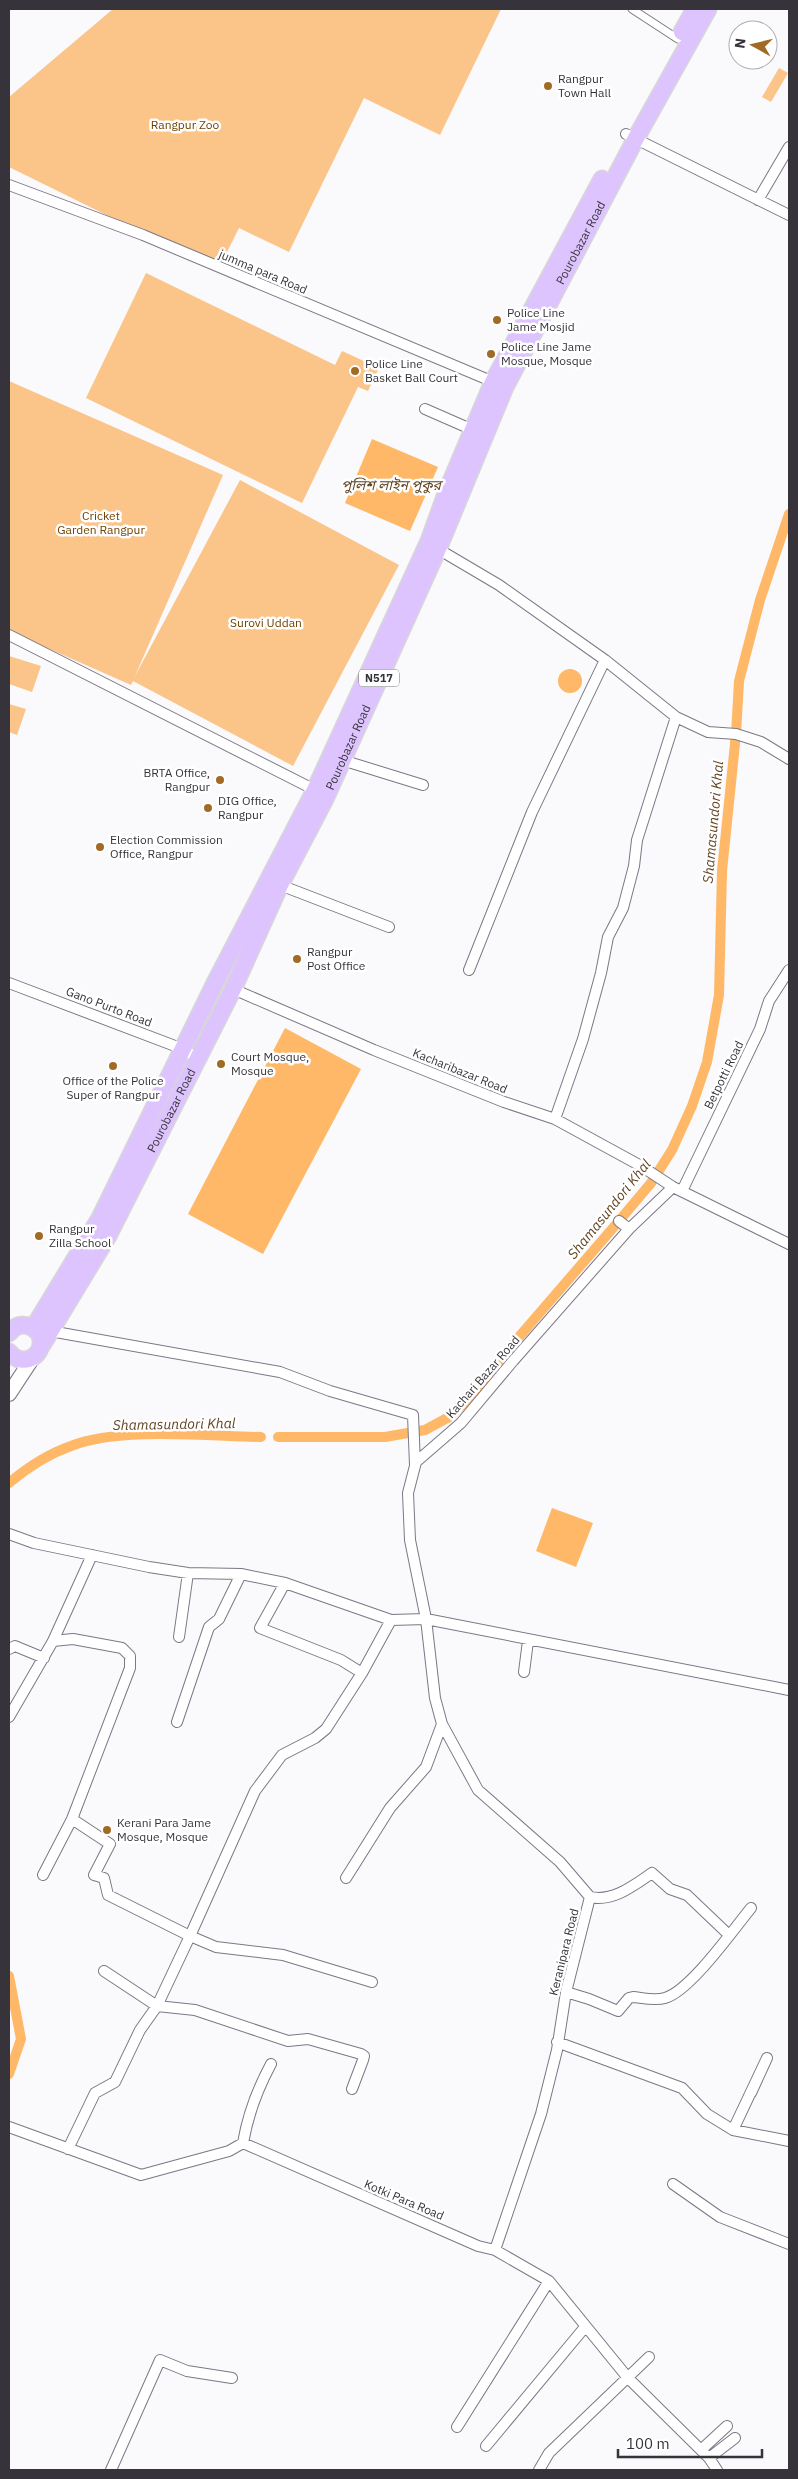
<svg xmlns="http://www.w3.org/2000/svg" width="798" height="2479" font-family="'IBM Plex Sans','Noto Sans Bengali',sans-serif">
  <rect width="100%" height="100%" fill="#faf9fc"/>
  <path fill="#fbc488" d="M113,9H501L440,135L364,98L289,252L239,228L218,270L9,167V97Z
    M779,68L788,73L771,102L762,97Z
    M146,273L335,365L342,351L379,368L368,391L358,387L302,503L86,398Z
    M9,381L223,475L135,676L240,480L399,565L293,766L133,681L131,685L9,631Z
    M9,656L41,666L32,692L9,684Z
    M9,704L26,709L17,735L9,732Z"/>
  <path fill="#feb867" d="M372,439L438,467L410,531L345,503Z
    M558 681a12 12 0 1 1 24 0a12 12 0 1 1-24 0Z
    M285,1028L361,1069L263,1254L188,1214Z
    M552,1508L593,1523L576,1567L536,1551Z"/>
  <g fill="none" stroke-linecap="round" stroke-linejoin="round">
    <path stroke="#feb867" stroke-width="10" d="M278,1437H385L425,1430L449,1417L472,1396L505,1353L619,1221L651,1183L672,1150L692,1106L707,1062L719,995L722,871L736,734L739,681L760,600L789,514
      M9,1483C28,1467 48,1454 71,1446C120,1427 207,1436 261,1437
      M9,1976L21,2039L9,2074"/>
    <g stroke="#7d7786" stroke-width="9">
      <path id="pedestrian" d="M632,9L678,39"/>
    </g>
    <g stroke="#7d7786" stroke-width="12">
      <path id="minor" d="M626,134L789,215
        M9,185L143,235L496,383
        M758,200L789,147
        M425,409L473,430
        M438,549L499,585L605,660L676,717L708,732L736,734L761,742L789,759
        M9,635L315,790
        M342,760L423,785
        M280,885L389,927
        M469,970L532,812L605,660
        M9,983L183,1049L198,1059
        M233,989L374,1050L504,1102L555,1119L641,1166L673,1187L789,1244
        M555,1119L583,1039L601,973L608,937L623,908L634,866L637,840L676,717
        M682,1191L760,1029L769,1001L789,970
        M619,1221L629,1229
        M50,1331L280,1372L330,1391L413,1415L415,1465
        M9,1534L34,1543L149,1567L188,1573L241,1574L285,1583L391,1620L426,1619L789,1690
        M285,1583L260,1628L341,1660L362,1673
        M179,1637L188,1573
        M9,1649L15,1646L44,1658
        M524,1672L528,1641
        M9,1717L53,1641
        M177,1722L209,1627L219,1619L241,1574
        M72,1819L110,1844L94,1875L104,1878L108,1895L190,1936L157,2006L104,1971
        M43,1875L72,1819L130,1668V1656L122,1648L73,1639L53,1641L92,1555
        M346,1878L390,1808L426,1767L442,1724
        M590,1897C613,1902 633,1886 652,1873L670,1889L687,1895L729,1935
        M372,1982L283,1955L216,1947L190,1936L255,1791L282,1755L315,1738L326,1729L362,1673L391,1620
        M566,1992L589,1999L618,2011L629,1998L633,1997C643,1998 655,2001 665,1998C690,1991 733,1930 751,1908
        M557,2042L682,2088L707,2114L733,2130L789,2141
        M9,2127L141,2175L229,2151L243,2143L478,2246L495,2250L549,2281L628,2378L709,2458L717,2470
        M733,2130L767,2058L751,2093
        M243,2143C248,2114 257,2090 271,2064
        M68,2149L95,2093L115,2082L140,2030L157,2006L195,2010L288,2041L308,2039L361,2054L364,2056L363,2060L352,2089
        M673,2184L720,2217L789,2244
        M495,2250L541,2114L557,2050L566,1992L590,1897L560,1862L478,1790L442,1724L435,1698L426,1619L410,1540L408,1493L416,1462L461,1423L513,1361L629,1229L673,1187
        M457,2427L549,2281
        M486,2446L585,2327
        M701,2450L727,2426
        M709,2458L735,2438
        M111,2470L160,2360L187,2371L232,2378
        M539,2470L549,2453L649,2357"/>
    </g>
    <g stroke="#7d7786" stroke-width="16">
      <path id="secondary" d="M9,1394L32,1359"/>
    </g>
    <g stroke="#d7d6d8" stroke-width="19">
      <g id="trunk">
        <path d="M682,32L695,9"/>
        <path d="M34,1327L100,1218L216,981L315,790L429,541L447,491L493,382L602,179"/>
        <path d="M9,1333C18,1322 29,1323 39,1333C48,1354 24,1370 9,1352"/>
        <path id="s1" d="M42,1345L108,1236L233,989L280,885L325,799L438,549L505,387L636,138L708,9"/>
      </g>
    </g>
    <use href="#pedestrian" stroke="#fff" stroke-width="7"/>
    <use href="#minor" stroke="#fff" stroke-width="10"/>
    <use href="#secondary" stroke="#fff" stroke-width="14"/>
    <use href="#trunk" stroke="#dec4ff" stroke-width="16"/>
  </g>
  <g fill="#a16b26" stroke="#fff" stroke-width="2">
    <circle cx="548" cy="86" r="5"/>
    <circle cx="497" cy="320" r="5"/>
    <circle cx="491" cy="354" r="5"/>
    <circle cx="355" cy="371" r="5"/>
    <circle cx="220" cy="780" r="5"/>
    <circle cx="208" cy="808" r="5"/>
    <circle cx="100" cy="847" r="5"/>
    <circle cx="297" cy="959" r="5"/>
    <circle cx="221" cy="1064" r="5"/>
    <circle cx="113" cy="1066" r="5"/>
    <circle cx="39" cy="1236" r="5"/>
    <circle cx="107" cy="1830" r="5"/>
  </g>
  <g text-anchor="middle" stroke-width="5" stroke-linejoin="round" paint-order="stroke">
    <rect fill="#fff" stroke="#727075" stroke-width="1" x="359" y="669.5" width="40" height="17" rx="4"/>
    <g font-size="11" font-weight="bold" fill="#36333a">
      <text x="379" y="682">N517</text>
    </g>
    <g font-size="12" fill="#36333a" stroke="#fff" text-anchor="start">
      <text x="558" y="83">Rangpur<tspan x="558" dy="14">Town Hall</tspan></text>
      <text x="507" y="317">Police Line<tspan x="507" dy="14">Jame Mosjid</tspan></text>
      <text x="501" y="351">Police Line Jame<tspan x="501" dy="14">Mosque, Mosque</tspan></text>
      <text x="365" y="368">Police Line<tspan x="365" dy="14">Basket Ball Court</tspan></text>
      <text x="210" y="777" text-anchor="end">BRTA Office,<tspan x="210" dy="14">Rangpur</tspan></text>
      <text x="218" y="805">DIG Office,<tspan x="218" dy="14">Rangpur</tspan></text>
      <text x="110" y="844">Election Commission<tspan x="110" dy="14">Office, Rangpur</tspan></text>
      <text x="307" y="956">Rangpur<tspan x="307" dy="14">Post Office</tspan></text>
      <text x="231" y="1061">Court Mosque,<tspan x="231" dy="14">Mosque</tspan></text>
      <text x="113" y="1085" text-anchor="middle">Office of the Police<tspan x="113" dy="14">Super of Rangpur</tspan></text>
      <text x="49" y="1233">Rangpur<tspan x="49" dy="14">Zilla School</tspan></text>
      <text x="117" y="1827">Kerani Para Jame<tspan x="117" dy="14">Mosque, Mosque</tspan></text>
    </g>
    <g font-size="12" fill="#704300" stroke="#fff">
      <text x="185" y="129">Rangpur Zoo</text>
      <text x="101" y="520">Cricket<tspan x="101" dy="14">Garden Rangpur</tspan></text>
      <text x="266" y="627">Surovi Uddan</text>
    </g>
    <g font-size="12" fill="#36333a" stroke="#fff">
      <text dy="4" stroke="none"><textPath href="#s1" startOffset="1228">Pourobazar Road</textPath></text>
      <text transform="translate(263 272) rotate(23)" y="4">jumma para Road</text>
      <text dy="4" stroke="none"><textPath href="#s1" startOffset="672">Pourobazar Road</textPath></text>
      <text transform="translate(109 1007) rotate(21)" y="4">Gano Purto Road</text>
      <text transform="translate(460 1071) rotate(22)" y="4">Kacharibazar Road</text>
      <text transform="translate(724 1075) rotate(-64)" y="4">Betpotti Road</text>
      <text dy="4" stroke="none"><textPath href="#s1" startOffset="268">Pourobazar Road</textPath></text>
      <text transform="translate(483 1377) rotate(-49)" y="4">Kachari Bazar Road</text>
      <text transform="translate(564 1952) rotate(-76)" y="4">Keranipara Road</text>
      <text transform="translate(404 2200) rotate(23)" y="4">Kotki Para Road</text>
    </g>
    <g font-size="14" font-style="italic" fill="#634524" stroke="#fff">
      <text x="391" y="490">পুলিশ লাইন পুকুর</text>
      <text transform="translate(713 822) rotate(-85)" y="5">Shamasundori Khal</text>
      <text transform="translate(609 1209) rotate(-51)" y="5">Shamasundori Khal</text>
      <text transform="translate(174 1424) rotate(-1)" y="5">Shamasundori Khal</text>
    </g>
  </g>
  <rect width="798" height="2479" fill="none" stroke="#36333a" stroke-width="20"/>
  <g transform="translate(753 45) rotate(278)"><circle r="24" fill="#ffffff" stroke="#afadb0"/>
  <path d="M0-4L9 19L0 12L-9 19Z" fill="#a16b26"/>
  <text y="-8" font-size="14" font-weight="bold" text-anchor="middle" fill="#36333a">N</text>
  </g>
  <path d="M618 2449v8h144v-8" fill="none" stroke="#36333a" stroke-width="2.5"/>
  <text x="626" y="2449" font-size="15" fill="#36333a" stroke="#ffffff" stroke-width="4" paint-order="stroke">100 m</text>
</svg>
